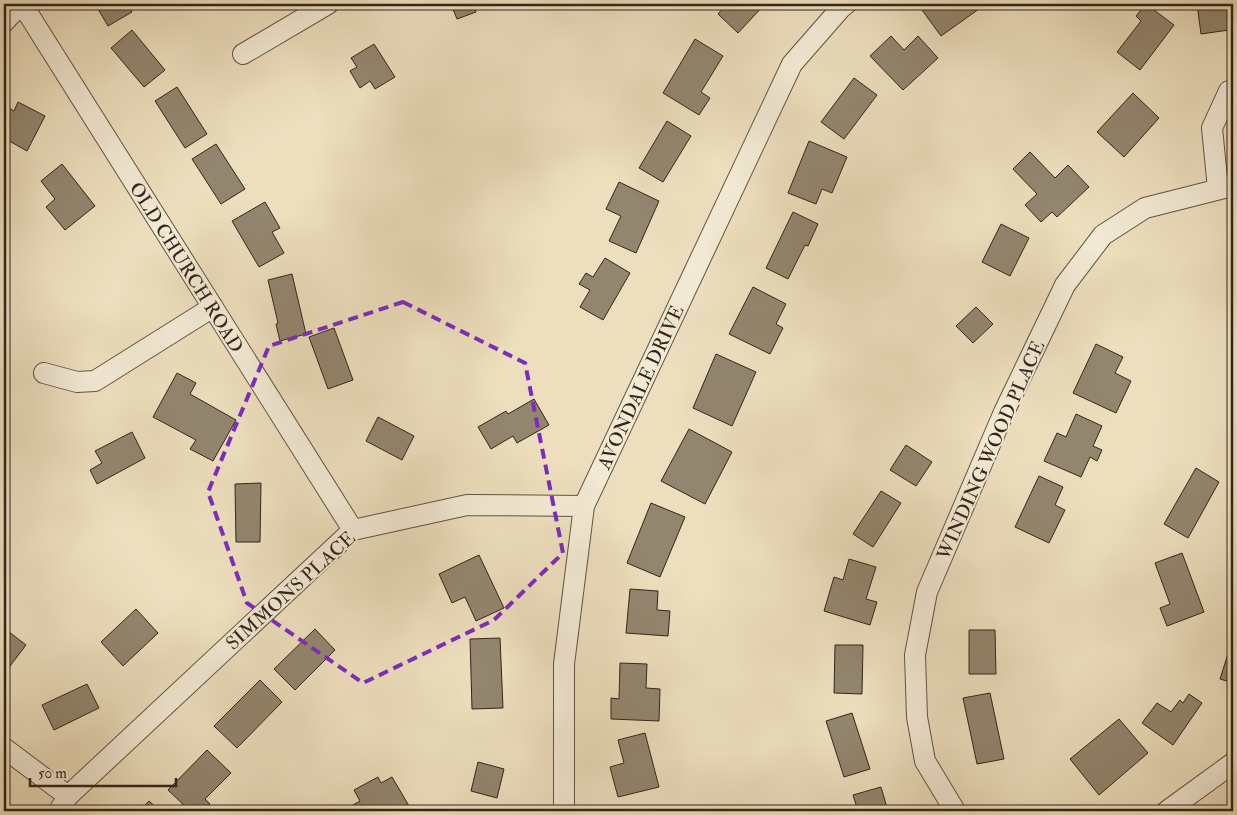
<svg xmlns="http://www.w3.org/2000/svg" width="1237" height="815" font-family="'IM FELL Double Pica',serif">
  <rect width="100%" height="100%" fill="#eddfbe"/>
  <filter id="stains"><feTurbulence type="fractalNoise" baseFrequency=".004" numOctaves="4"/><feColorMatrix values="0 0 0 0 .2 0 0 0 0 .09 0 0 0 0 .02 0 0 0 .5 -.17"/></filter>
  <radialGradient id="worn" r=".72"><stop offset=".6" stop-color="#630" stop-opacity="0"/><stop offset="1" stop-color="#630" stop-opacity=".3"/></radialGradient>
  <path fill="#93866f" stroke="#32251a" d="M95,4H127L132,12L108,26Z
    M451,4H473L476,12L457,19Z
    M727,4H765L738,33L718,14Z
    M931,4H986L941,36L922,10Z
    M1146,4L1174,25L1140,70L1117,52L1141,21L1136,16Z
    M1197,4H1233V14H1227L1229,30L1201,34Z
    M132,30L165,70L144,87L111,48Z
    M891,36L904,50L918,36L938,58L903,90L870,56Z
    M695,39L723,56L701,92L710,98L699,115L663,93Z
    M374,44L395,77L375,89L370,81L360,88L350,71L357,67L351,58Z
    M854,78L877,95L844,139L821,122Z
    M177,87L207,134L185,148L155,101Z
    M1133,93L1159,118L1124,157L1097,132Z
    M18,102L45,116L27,151L4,138V105L14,111Z
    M667,121L691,136L663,182L639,168Z
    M809,141L847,157L832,193L822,189L816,204L788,193Z
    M216,144L245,189L221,204L192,159Z
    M1030,152L1055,178L1068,165L1089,187L1057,217L1052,212L1041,222L1025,205L1037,194L1013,169Z
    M62,164L95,206L65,230L46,207L55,199L41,181Z
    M619,182L659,201L636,253L609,241L621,216L606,209Z
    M265,202L280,228L272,232L284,253L259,267L232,221Z
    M793,212L818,224L808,246L805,245L788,279L766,268Z
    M1001,224L1029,238L1010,276L982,262Z
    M605,258L630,273L603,320L580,307L590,290L579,284L586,273L593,277Z
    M292,274L306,334L280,341L276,324L278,323L268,280Z
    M753,287L786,304L776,324L783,328L770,354L729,334Z
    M976,307L993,324L973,343L956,326Z
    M334,328L353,380L328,389L309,337Z
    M1096,344L1123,357L1115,373L1131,381L1116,413L1073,393Z
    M716,354L756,372L732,426L693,408Z
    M177,373L196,383L190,394L236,420L213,461L190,449L196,440L153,417Z
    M534,399L549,425L517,443L513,436L491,449L478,427L506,411L508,414Z
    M1076,414L1102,426L1093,446L1102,450L1097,461L1090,457L1081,477L1044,461L1057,433L1066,437Z
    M378,417L414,436L402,460L366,441Z
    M689,429L732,452L705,504L661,481Z
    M132,432L145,458L97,484L90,470L102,463L95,451Z
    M906,445L932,462L916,486L890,470Z
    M1196,468L1219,482L1188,538L1164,524Z
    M1039,476L1063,487L1055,505L1065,510L1049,543L1015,527Z
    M261,483L260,542H236L235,484Z
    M881,491L901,503L873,547L853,534Z
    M651,503L685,517L660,577L627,563Z
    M1182,553L1204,612L1167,626L1160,608L1170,604L1155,563Z
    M479,555L504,608L476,621L465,597L452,603L439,574Z
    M849,559L876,567L866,599L877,602L870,625L824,611L834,577L843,580Z
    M630,589L658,591L657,610L670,611L668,636L626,633Z
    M136,609L158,633L123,666L101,642Z
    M4,628L26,645L4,674Z
    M315,629L335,650L295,690L274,669Z
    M969,630H995L996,674H969Z
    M500,638L503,708L472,709L470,639Z
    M1233,638V683L1220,679Z
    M835,645H863L862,694L834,693Z
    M620,663L647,664L646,688L660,689L659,721L611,719V698L619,699Z
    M260,680L282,702L237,748L214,726Z
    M87,684L99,708L54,730L42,705Z
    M990,693L1004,759L977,764L963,698Z
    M1189,694L1202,703L1173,745L1142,723L1157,703L1171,712L1180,700L1183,703Z
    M852,713L870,769L844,777L826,721Z
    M1119,719L1148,753L1099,795L1070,759Z
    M645,733L659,787L618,797L610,767L624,763L618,740Z
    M207,750L231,773L205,799L210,804L203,811H190L168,790Z
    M478,762L504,769L497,798L471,791Z
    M378,777L381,783L392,777L412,811H342L360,801L354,790Z
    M881,787L888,811H858L853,795Z
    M149,801L160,811H139Z"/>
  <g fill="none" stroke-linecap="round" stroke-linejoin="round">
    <g stroke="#615443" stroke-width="22">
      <path id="minor" d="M22,4L353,530
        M4,22L21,4
        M243,54L328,4
        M1218,189L1212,128L1229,91
        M44,373L77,382L95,381L213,307
        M4,748L68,796
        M59,811L68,796L353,530L467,505L584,506
        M564,811V664L584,506L792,64L841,8L846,4
        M955,811L925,761L917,717L915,655L927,592L1004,412L1065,285L1103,235L1145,208L1228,187L1233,188
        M1167,811L1233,763"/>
    </g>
    <use href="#minor" stroke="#f3ead5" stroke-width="20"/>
  </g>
  <path fill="none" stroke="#7b2cbf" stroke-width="4" stroke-dasharray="10 6" stroke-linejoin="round" d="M403,302L525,363L563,553L494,620L363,683L247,603L208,492L269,346Z"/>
  <g text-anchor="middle" stroke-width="4" stroke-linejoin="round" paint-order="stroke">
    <g font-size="19" fill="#32251a" stroke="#f3ead5">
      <text transform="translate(187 267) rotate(58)" y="7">OLD CHURCH ROAD</text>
      <text transform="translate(640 387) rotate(-65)" y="7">AVONDALE DRIVE</text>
      <text transform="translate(990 450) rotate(-66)" y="7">WINDING WOOD PLACE</text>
      <text transform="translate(290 590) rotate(-42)" y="7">SIMMONS PLACE</text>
    </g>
  </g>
  <rect width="1237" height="815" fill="none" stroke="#eddfbe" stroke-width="20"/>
  <rect x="5" y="5" width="1227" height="805" fill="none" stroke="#32251a" stroke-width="2.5"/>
  <rect x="10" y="10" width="1217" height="795" fill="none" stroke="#32251a"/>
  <path d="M30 778v8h146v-8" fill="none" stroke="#32251a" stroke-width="2.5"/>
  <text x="38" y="778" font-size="15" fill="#32251a" stroke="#f3ead5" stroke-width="4" paint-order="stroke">50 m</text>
  <rect width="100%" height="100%" filter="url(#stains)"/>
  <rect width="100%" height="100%" fill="url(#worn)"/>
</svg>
